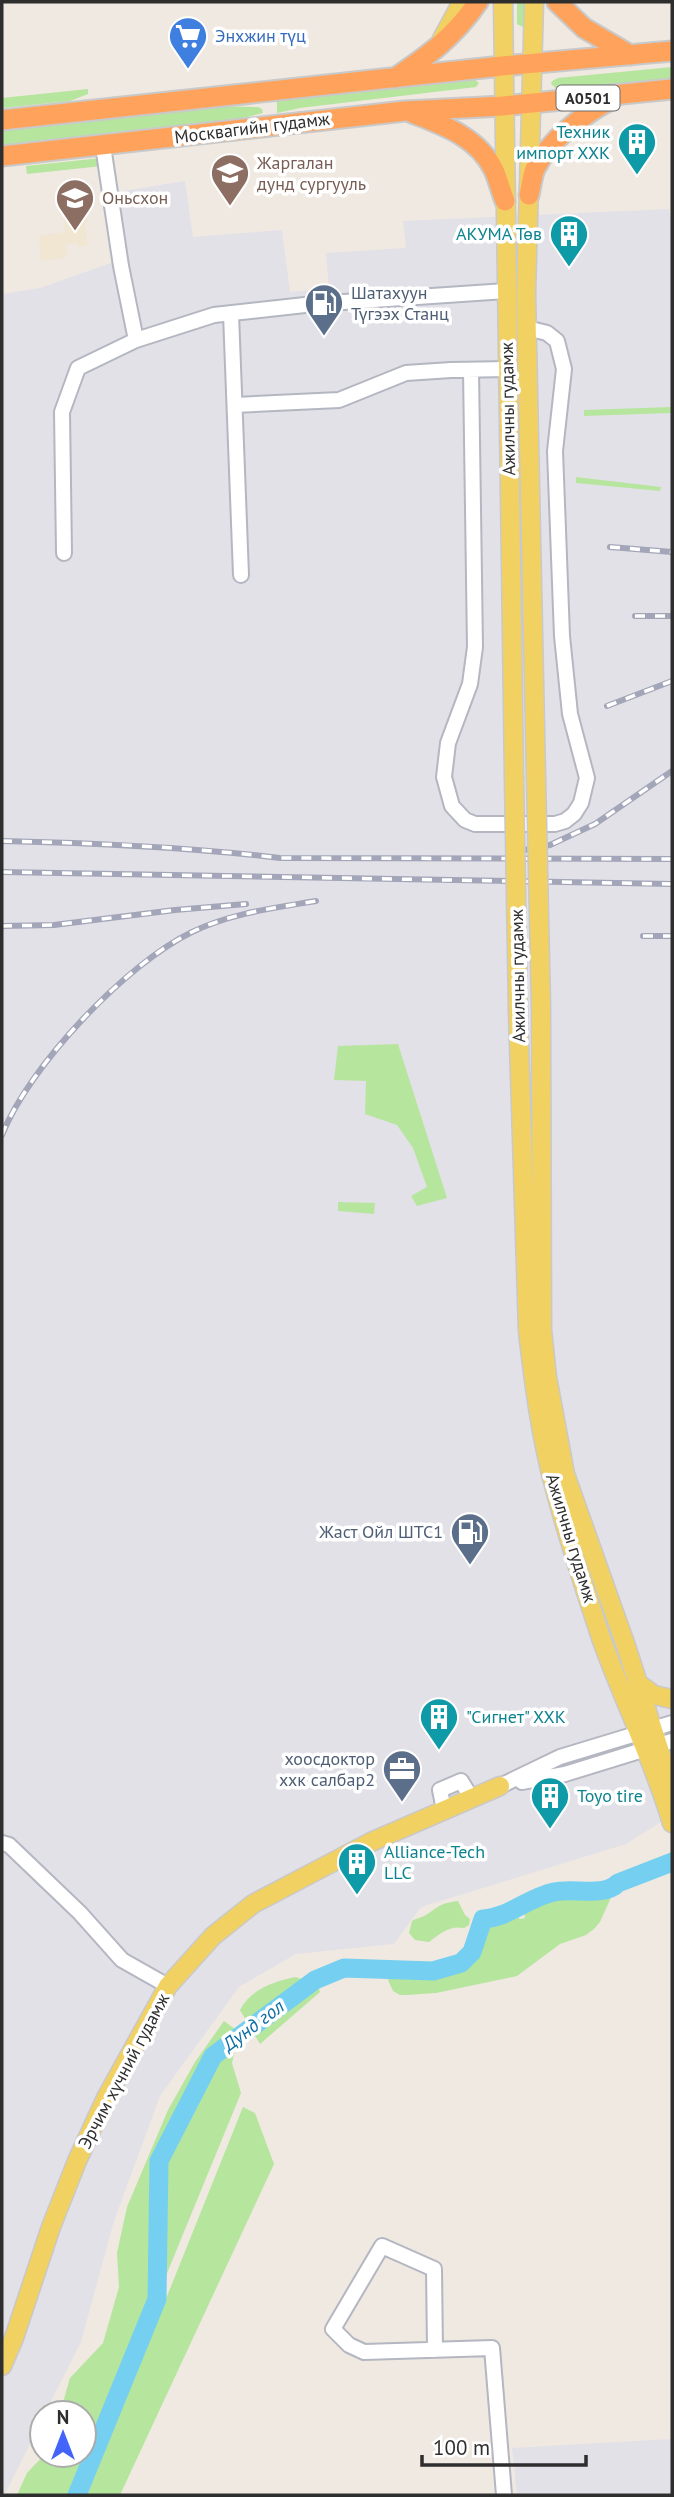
<svg xmlns="http://www.w3.org/2000/svg" width="674" height="2497" font-family="'PT Sans',sans-serif">
  <rect width="100%" height="100%" fill="#efe9e1"/>
  <path fill="#e3e1e8" d="M185,181L193,237L282,230L290,292L329,288L326,253L406,248L403,221L669,209L672,224V1815L626,1844L421,1907L394,1944L296,1954L239,1987L160,2096L114,2221L81,2342L45,2413H42V2420L6,2492L2,2495V294L40,288L125,258L117,192Z
    M672,2439V2495H517L512,2448Z"/>
  <path fill="#f0e6d1" d="M87,203L88,222L85,223L88,245L78,247L77,243L65,245L67,257L41,261L39,236L65,232L63,206Z"/>
  <path fill="#b6e59e" d="M517,2H527L526,26L523,27L517,24Z
    M672,67V78L558,90L551,84L552,81L558,78Z
    M475,80L479,83L476,87L300,108L277,113V103L274,99Z
    M88,89V94L70,101L2,108V98Z
    M207,106L258,107L262,109L263,113L211,126L2,148V129Z
    M101,158L102,166L27,174L26,166Z
    M672,407V413L584,416V410Z
    M576,477L661,487L660,491L576,483Z
    M398,1044L447,1198L417,1206L411,1196L427,1187L413,1148L397,1125L365,1114L366,1081L334,1080L338,1046Z
    M338,1202L375,1203L374,1214L338,1211Z
    M637,1866L644,1867L634,1880L624,1883V1887H617L613,1893L600,1922L594,1929L586,1935L560,1944L517,1976L436,1993L407,1995H400L393,1991L388,1980L399,1965C409,1964 416,1966 426,1967C464,1970 471,1946 479,1916C493,1911 509,1909 520,1919L525,1918L524,1911L527,1906H540L550,1896L567,1895L594,1898C604,1887 607,1878 624,1876L627,1870Z
    M458,1901L465,1915L470,1919L469,1925L464,1928C450,1925 439,1934 429,1942L415,1940L409,1933L412,1921C416,1918 420,1918 424,1916C440,1907 436,1904 458,1901Z
    M296,1977L318,1985L320,1992L260,2044L240,2010C250,1990 274,1981 296,1977Z
    M224,2021L239,2032L232,2063L241,2093L76,2495H17L27,2473L44,2455H84V2413H60L70,2378L103,2343L119,2287L117,2253L127,2207L168,2110L195,2062Z
    M243,2107L255,2113L274,2164L120,2495H84L139,2366Z"/>
  <g fill="none" stroke-linecap="round" stroke-linejoin="round">
    <path stroke="#75cff0" stroke-width="19" d="M77,2495L157,2299L159,2161L213,2056L315,1980L344,1968L433,1971L461,1963L472,1952L483,1919C508,1918 529,1897 554,1892C574,1887 603,1898 618,1883L672,1862"/>
    <g stroke="#b4b7c1" stroke-width="18">
      <path id="minor" d="M103,146L121,266L136,340L214,315L314,304L506,291
        M231,314L241,575
        M471,370L475,647L470,684L448,743L444,777L452,806L465,820L475,824H555L565,821L574,814L581,803L587,778L570,714L562,636L555,451L564,369L557,341L547,333L527,328
        M235,405L339,400L406,373L451,370L508,369
        M64,553L62,412L78,368L136,340
        M522,1782L565,1774L672,1741
        M500,1786L560,1757L672,1723
        M444,1810L440,1790L461,1781L472,1799
        M2,1843L9,1845L80,1913L122,1960L168,1986
        M435,2350L434,2269L382,2246L333,2329L349,2345L364,2352L492,2348L504,2495"/>
    </g>
    <g stroke="#c9c9c9" stroke-width="21">
      <path id="major" d="M503,2L514,777
        M534,2L526,293L536,777
        M442,39L462,2
        M541,1007L542,1330L547,1377L565,1474L626,1646L671,1786
        M518,1011L528,1331C534,1384 541,1438 555,1489C568,1539 585,1589 601,1638C623,1700 653,1759 672,1823
        M639,1684L654,1695L672,1699
        M2,2366L14,2338L51,2227L77,2161L107,2096L168,1986L213,1936L253,1904L371,1842L500,1786"/>
    </g>
    <g stroke="#c9c9c9" stroke-width="23">
      <path id="highway" d="M557,2L584,28L630,55
        M395,78C429,55 454,37 478,2
        M412,113C443,125 478,137 494,170C498,179 501,191 505,201
        M2,120L502,66L672,51
        M2,156L405,111L503,106L672,89
        M529,195C531,187 532,176 535,169C550,139 584,114 612,99"/>
    </g>
    <use href="#minor" stroke="#fff" stroke-width="14"/>
    <use href="#major" stroke="#f2d163" stroke-width="18"/>
    <use href="#highway" stroke="#ffa35c" stroke-width="19"/>
    <g stroke="#a3a6b8" stroke-width="6">
      <path id="rail" d="M610,547L672,552
        M635,616H672
        M607,706L672,681
        M2,841C95,843 188,847 280,858L672,859
        M514,852L550,845L595,824L672,771
        M2,872L672,884
        M2,926L54,925L175,910L246,904
        M643,936H672
        M2,1135C29,1066 126,964 192,932C231,913 274,908 316,901"/>
    </g>
    <use href="#rail" stroke="#fff" stroke-width="3.5" stroke-dasharray="10" stroke-linecap="butt"/>
    <g stroke="#c9c9c9" stroke-width="21" stroke-linecap="butt">
      <path id="major-bridge" d="M514,777L518,1011
        M536,777L541,1007"/>
    </g>
    <use href="#major-bridge" stroke="#f2d163" stroke-width="18"/>
  </g>
  <defs>
    <g id="supermarket-pin" transform="scale(2.0125)"><path d="M0 17L-7.5 6A9.5 9.5 0 1 1 7.5 6Z" fill="#3f7fe0" stroke="#fff"/><path d="M-6-5.5h2.5l.6 2H6L4.5 2H-2.5L-4.4-4H-6ZM-1.5 3.2a1.3 1.3 0 1 0 .1 0ZM3 3.2a1.3 1.3 0 1 0 .1 0Z" fill="#fff"/></g>
    <g id="building-pin" transform="scale(2.0125)"><path d="M0 17L-7.5 6A9.5 9.5 0 1 1 7.5 6Z" fill="#0f9aa8" stroke="#fff"/><path d="M-4-6H4V6H1V3H-1V6H-4ZM-2.5-4.3h1.7v1.8h-1.7ZM.8-4.3h1.7v1.8H.8ZM-2.5-1h1.7V.8h-1.7ZM.8-1h1.7V.8H.8Z" fill="#fff"/></g>
    <g id="school-pin" transform="scale(2.0125)"><path d="M0 17L-7.5 6A9.5 9.5 0 1 1 7.5 6Z" fill="#8d6e63" stroke="#fff"/><path d="M0-5L7-2L0 1L-7-2ZM-4 1L0 2.5L4 1V4Q0 6-4 4Z" fill="#fff"/></g>
    <g id="fuel-pin" transform="scale(2.0125)"><path d="M0 17L-7.5 6A9.5 9.5 0 1 1 7.5 6Z" fill="#5c6f8a" stroke="#fff"/><path d="M-5.5-6h7V0h2V4h1.3V-2.5L3-4.5l.8-.8L6-3V5H2.5V1h-1V6h-7ZM-4.2-4.7v3.2H.2V-4.7Z" fill="#fff"/></g>
    <g id="office-pin" transform="scale(2.0125)"><path d="M0 17L-7.5 6A9.5 9.5 0 1 1 7.5 6Z" fill="#5c6f8a" stroke="#fff"/><path d="M-6-3h4V-5.5h4V-3h4V5H-6ZM-1-4.5V-3h2v-1.5ZM-6 0V1H6V0Z" fill="#fff"/></g>
  </defs>
  <g fill-rule="evenodd">
    <use href="#supermarket-pin" x="188" y="36"/>
    <use href="#building-pin" x="637" y="142"/>
    <use href="#school-pin" x="230" y="173"/>
    <use href="#school-pin" x="75" y="198"/>
    <use href="#building-pin" x="569" y="234"/>
    <use href="#fuel-pin" x="324" y="303"/>
    <use href="#fuel-pin" x="470" y="1532"/>
    <use href="#building-pin" x="439" y="1717"/>
    <use href="#office-pin" x="402" y="1769"/>
    <use href="#building-pin" x="550" y="1796"/>
    <use href="#building-pin" x="357" y="1862"/>
  </g>
  <g text-anchor="middle" stroke-width="7" stroke-linejoin="round" paint-order="stroke">
    <rect fill="#fff" stroke="#6d6d6d" stroke-width="2" x="556.5" y="85.5" width="63" height="25" rx="5"/>
    <g font-size="16" font-weight="bold" fill="#2e2e2e">
      <text x="588" y="104">A0501</text>
    </g>
    <g font-size="18" fill="#366cbe" stroke="#fff" text-anchor="start">
      <text x="215" y="42">Энхжин түц</text>
    </g>
    <g font-size="18" fill="#2e2e2e" stroke="#fff">
      <text transform="translate(252 128) rotate(-7)" y="6">Москвагийн гудамж</text>
      <text transform="translate(508 409) rotate(-91)" y="6">Ажилчны гудамж</text>
      <text transform="translate(518 976) rotate(-91)" y="6">Ажилчны гудамж</text>
      <text transform="translate(571 1538) rotate(73)" y="6">Ажилчны гудамж</text>
      <text transform="translate(124 2071) rotate(-62)" y="6">Эрчим хүчний гудамж</text>
    </g>
    <g font-size="18" fill="#0d838f" stroke="#fff" text-anchor="start">
      <text x="610" y="138" text-anchor="end">Техник<tspan x="610" dy="21">импорт ХХК</tspan></text>
      <text x="542" y="240" text-anchor="end">АКУМА Төв</text>
      <text x="466" y="1723">"Сигнет" ХХК</text>
      <text x="577" y="1802">Toyo tire</text>
      <text x="384" y="1858">Alliance-Tech<tspan x="384" dy="21">LLC</tspan></text>
    </g>
    <g font-size="18" fill="#785e54" stroke="#fff" text-anchor="start">
      <text x="257" y="169">Жаргалан<tspan x="257" dy="21">дунд сургууль</tspan></text>
      <text x="102" y="204">Оньсхон</text>
    </g>
    <g font-size="18" fill="#4e5e75" stroke="#fff" text-anchor="end">
      <text x="351" y="299" text-anchor="start">Шатахуун<tspan x="351" dy="21">Түгээх Станц</tspan></text>
      <text x="443" y="1538">Жаст Ойл ШТС1</text>
      <text x="375" y="1765">хоосдоктор<tspan x="375" dy="21">ххк салбар2</tspan></text>
    </g>
    <g font-size="19" font-style="italic" fill="#0d6fa3" stroke="#fff">
      <text transform="translate(253 2025) rotate(-37)" y="7">Дунд гол</text>
    </g>
  </g>
  <rect width="674" height="2497" fill="none" stroke="#2e2e2e" stroke-width="7"/>
  <g transform="translate(63 2434)"><circle r="33" fill="#ffffff" stroke="#ababab" stroke-width="2"/>
  <path d="M0-5L12 26L0 18L-12 26Z" fill="#4264fb"/>
  <text y="-10" font-size="19" font-weight="bold" text-anchor="middle" fill="#2e2e2e">N</text>
  </g>
  <path d="M422 2455v10h164v-10" fill="none" stroke="#2e2e2e" stroke-width="3.5"/>
  <text x="433" y="2455" font-size="21" fill="#2e2e2e" stroke="#ffffff" stroke-width="5" paint-order="stroke">100 m</text>
</svg>
